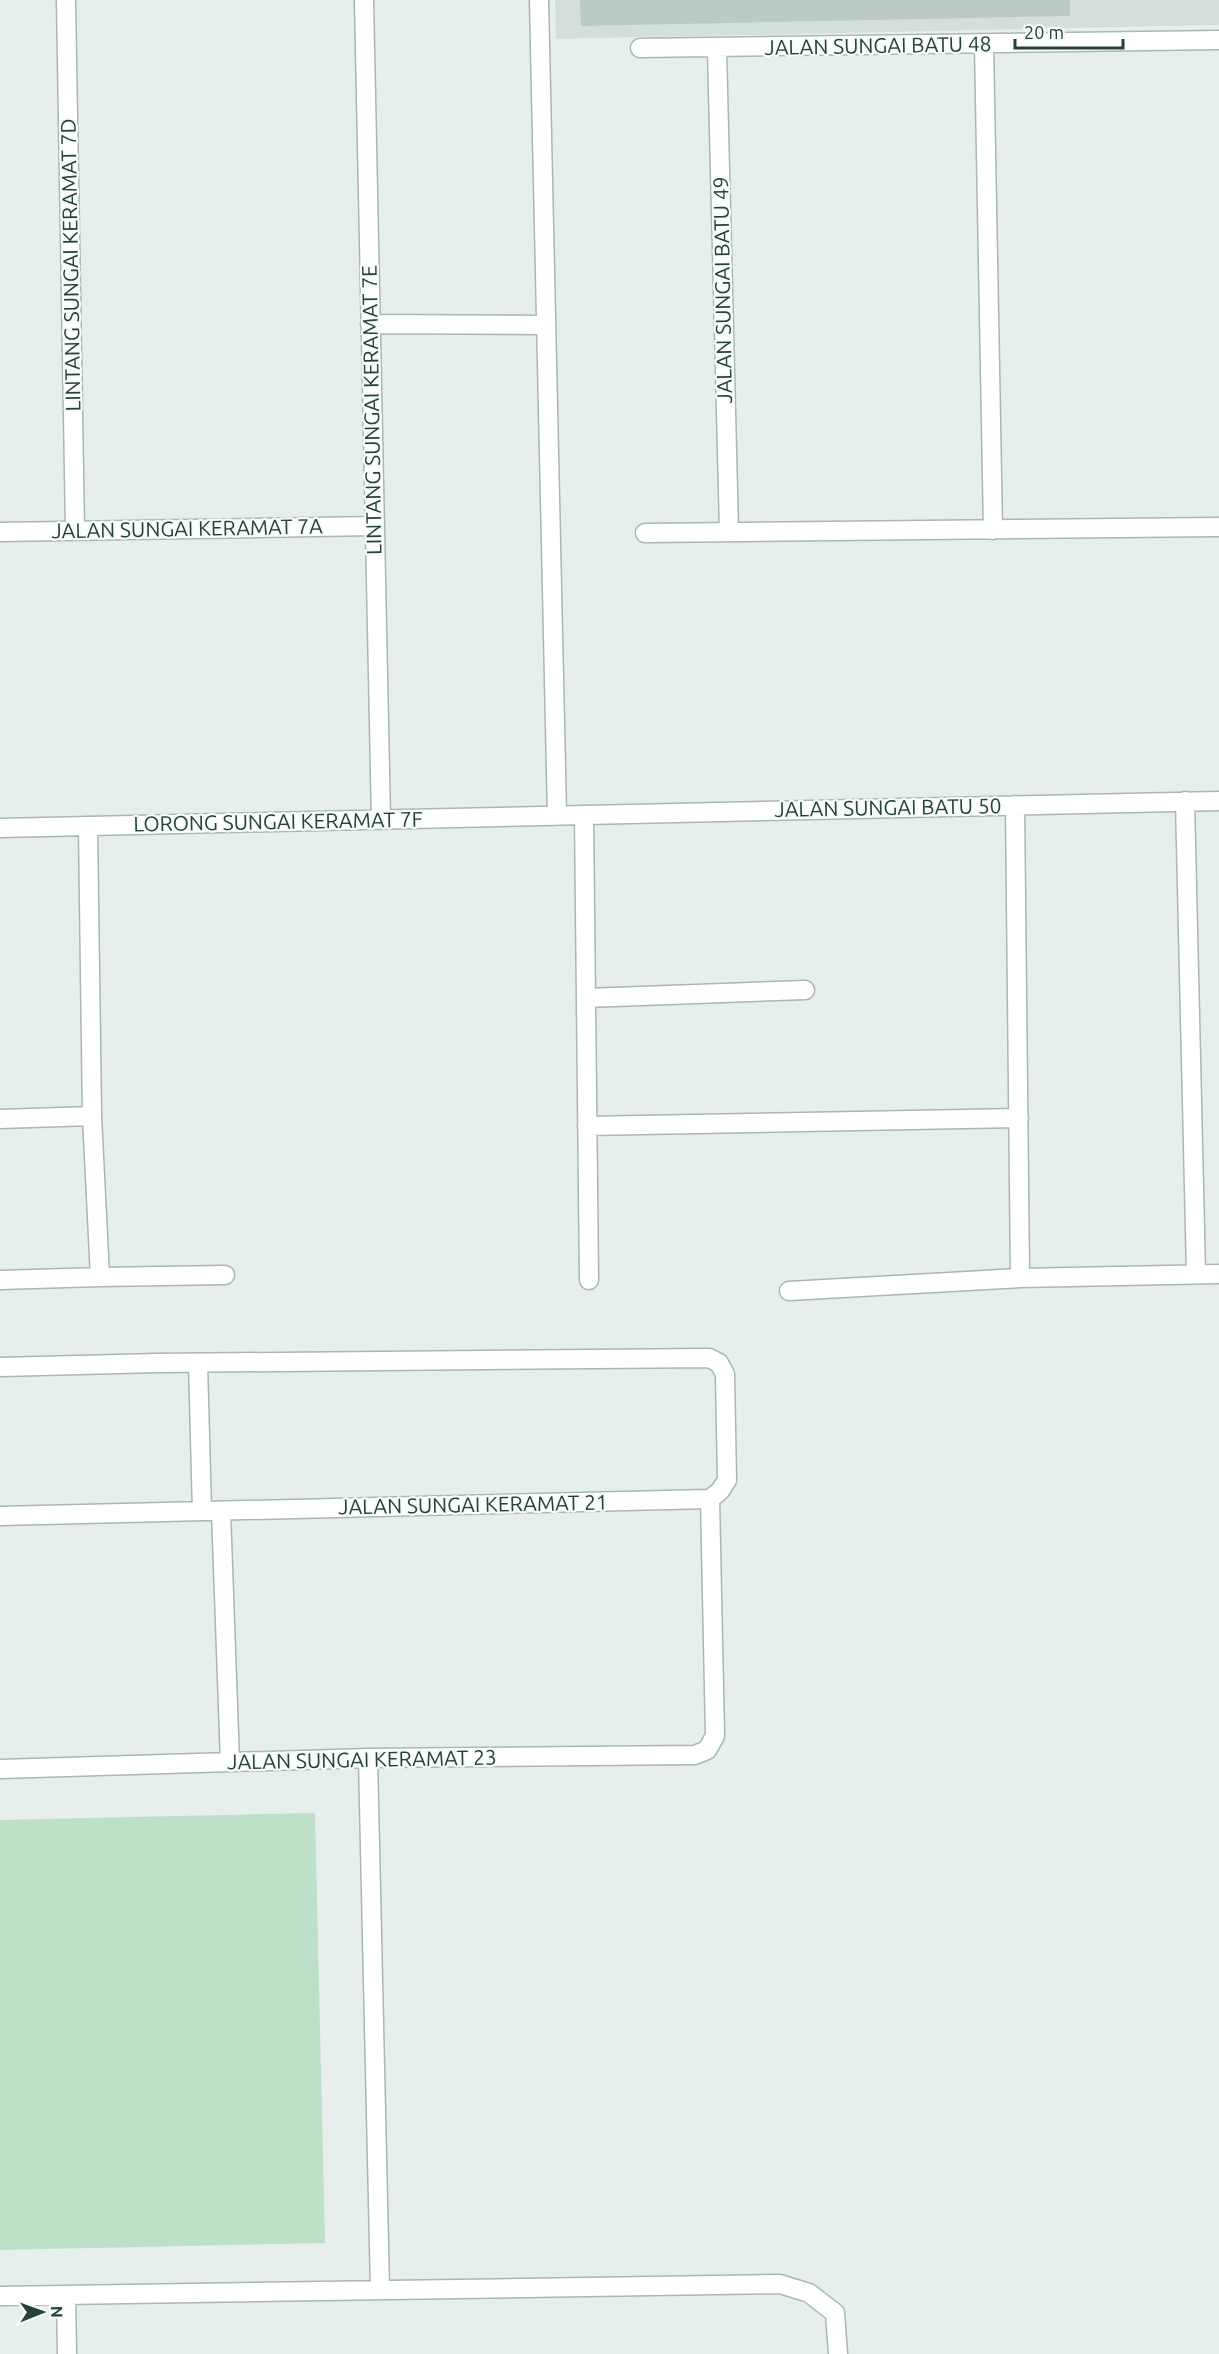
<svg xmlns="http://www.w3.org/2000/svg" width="1219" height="2354" font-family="Ubuntu,sans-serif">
  <rect width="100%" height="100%" fill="#e6efeb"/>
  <path fill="#d4dfda" d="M555,0H1219V25L556,39Z"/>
  <path fill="#bfe0c8" d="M315,1813L325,2243L0,2250V1820Z"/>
  <path fill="#bbcac4" d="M580,0H1070V16L581,26Z"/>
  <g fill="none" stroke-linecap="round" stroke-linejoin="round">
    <g stroke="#a8b8b2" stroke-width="21">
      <path id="minor" d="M66,0L75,531
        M364,0L381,820
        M539,0L557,815
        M984,44L993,530
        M640,48L1219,40
        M717,49L729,531
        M370,324L546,325
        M0,532L374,526
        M645,533L1219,527
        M1185,801L1196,1274
        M1015,805L1020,1278
        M584,815L589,1280
        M0,828L1219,801
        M586,998L805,990
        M0,1119L92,1116
        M587,1126L1019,1118
        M100,1277L225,1275
        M0,1280L100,1277L92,1116L88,826
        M789,1291L1020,1278L1219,1274
        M198,1363L202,1511
        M0,1367L158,1363L709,1358L719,1363L725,1374L727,1480L720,1491L710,1499
        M221,1511L230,1762
        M0,1516L710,1499
        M368,1758L380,2290
        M0,1769L368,1758L695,1755L707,1750L715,1736L710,1499
        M66,2295L67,2354
        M0,2296L780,2284L809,2293L835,2313L838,2354"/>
    </g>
    <use href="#minor" stroke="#fff" stroke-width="18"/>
  </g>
  <g text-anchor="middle" stroke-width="4.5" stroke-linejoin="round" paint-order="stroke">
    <g font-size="21" fill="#24423a" stroke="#f7fbf9">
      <text transform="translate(878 46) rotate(-1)" y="7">JALAN SUNGAI BATU 48</text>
      <text transform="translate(71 265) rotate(-91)" y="7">LINTANG SUNGAI KERAMAT 7D</text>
      <text transform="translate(723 290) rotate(-91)" y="7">JALAN SUNGAI BATU 49</text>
      <text transform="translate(372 410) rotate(-91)" y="7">LINTANG SUNGAI KERAMAT 7E</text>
      <text transform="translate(187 529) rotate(-1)" y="7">JALAN SUNGAI KERAMAT 7A</text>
      <text transform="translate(888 808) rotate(-1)" y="7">JALAN SUNGAI BATU 50</text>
      <text transform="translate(278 822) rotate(-1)" y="7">LORONG SUNGAI KERAMAT 7F</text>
      <text transform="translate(473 1505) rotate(-1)" y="7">JALAN SUNGAI KERAMAT 21</text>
      <text transform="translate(362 1760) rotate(-1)" y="7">JALAN SUNGAI KERAMAT 23</text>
    </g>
  </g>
  <g transform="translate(42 2312) rotate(89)" stroke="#f7fbf9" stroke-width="4.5" paint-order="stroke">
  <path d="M0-4.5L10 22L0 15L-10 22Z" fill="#24423a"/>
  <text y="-9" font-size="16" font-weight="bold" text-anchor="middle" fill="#24423a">N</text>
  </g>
  <path d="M1015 39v9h108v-9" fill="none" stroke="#24423a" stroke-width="3"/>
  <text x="1024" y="39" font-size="18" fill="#24423a" stroke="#f7fbf9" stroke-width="4.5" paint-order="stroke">20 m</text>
</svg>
